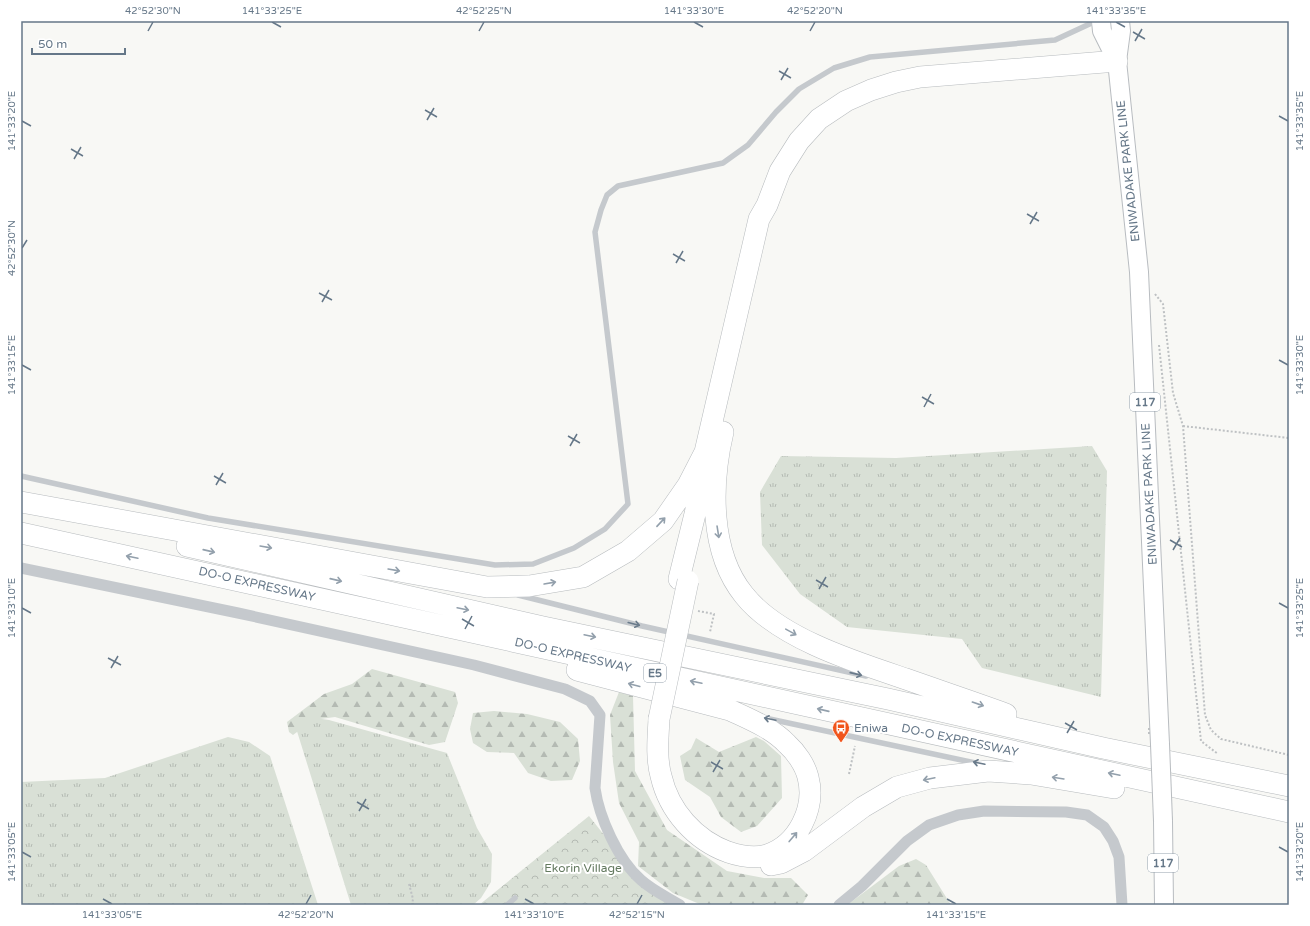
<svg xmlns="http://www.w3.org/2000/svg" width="1310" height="926" font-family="'Varela Round',sans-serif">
  <defs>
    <pattern id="grass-tufts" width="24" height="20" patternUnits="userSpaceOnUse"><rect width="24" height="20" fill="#d9e0d6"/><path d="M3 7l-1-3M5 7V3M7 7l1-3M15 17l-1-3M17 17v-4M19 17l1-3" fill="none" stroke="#b4bab3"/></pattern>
    <pattern id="forest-firs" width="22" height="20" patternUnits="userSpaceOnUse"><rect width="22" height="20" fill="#d9e0d6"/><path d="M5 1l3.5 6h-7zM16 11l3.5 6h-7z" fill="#b4bab3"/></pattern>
    <pattern id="park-crowns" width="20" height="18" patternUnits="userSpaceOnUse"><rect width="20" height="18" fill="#d9e0d6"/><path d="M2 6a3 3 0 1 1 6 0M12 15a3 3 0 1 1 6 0" fill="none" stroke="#b4bab3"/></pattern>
  </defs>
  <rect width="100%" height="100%" fill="#f8f8f5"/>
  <path fill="url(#grass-tufts)" d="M1092,446L1107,471L1101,697L982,668L962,639L847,627L800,594L762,545L760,492L781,456L896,458Z
    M315,718L329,720L447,753L477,828L492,854L491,882L481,898L473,905H351L296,728Z
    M228,737L249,742L270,756L318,905H21V782L105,778Z"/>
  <path fill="url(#forest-firs)" d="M372,669L455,692L458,703L445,742L429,745L335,717L313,720L293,735L289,732L287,722L324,694L352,684Z
    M619,692L633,696L635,771L667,830L727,871L764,878H791L808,895L802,905H702L673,893L638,866L639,842L619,803L613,762L610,715Z
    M494,711L527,714L560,722L578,739L580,761L572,780L551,781L528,773L514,753L487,752L473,743L470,729L473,713Z
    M756,737L764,741L781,756L782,798L757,826L741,832L721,817L710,797L685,780L680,756L691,749L696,738L719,752Z
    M916,859L926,865L951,905H847L899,866Z"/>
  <path fill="url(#park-crowns)" d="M589,816L640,880L681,905H479Z"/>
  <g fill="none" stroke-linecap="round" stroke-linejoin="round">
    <g stroke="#b8bcc0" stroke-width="20">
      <path id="primary" d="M1101,21L1102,31L1117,61
        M1120,21L1121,31L1117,61L1139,272L1160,744
        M1163,821L1164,905"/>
    </g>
    <g stroke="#b7bbbe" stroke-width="22">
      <path id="motorway" d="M723,432C711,483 709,552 744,595C778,638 855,662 906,679C940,691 973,702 1006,714
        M21,502L487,587L529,586L583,577L628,551L663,521L688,485L705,452L759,219L767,205L780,171L799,141L819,119L846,101L871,90L896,82L920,77L1117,61
        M21,533L1289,812
        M187,546L543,627L888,699L1103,748L1289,786
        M679,579L695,514L705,465
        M577,670L730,710C749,719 772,728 787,744C796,752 805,765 808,777C816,808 798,845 767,855C754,859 740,856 728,852C695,840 669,811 661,776C656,758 658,738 659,719
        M771,865L781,863L804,851L863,807L897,787L930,778L988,771L1031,774L1114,788"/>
    </g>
    <path stroke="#bec1c3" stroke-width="2" stroke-dasharray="2 2" stroke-linecap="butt" d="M1155,294L1163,304L1173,393L1183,426L1205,715L1211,730L1221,739L1289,755
      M1159,345L1201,741L1218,754
      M1183,426L1289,438
      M698,611L714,614L710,632
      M849,774L855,746
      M409,884L413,899L412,905"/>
    <path stroke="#c5c9cd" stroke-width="5.5" d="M21,476L208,518L495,565L533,564L574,548L605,529L628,504L595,232L601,210L607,195L618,186L723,163L748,145L776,112L799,89L834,68L870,57L1055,40L1096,21
      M518,595L642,626L866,676
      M765,718L980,764
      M507,905L515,898"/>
    <path stroke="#c5c9cd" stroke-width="11" d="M21,568L238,613L474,665L565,689L590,701L600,715L595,788C599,817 618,860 641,880C652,890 667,897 680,905
      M839,905L862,886L907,841L929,825L958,815L984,811L1066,812L1087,815L1104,827L1113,841L1119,857L1122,905"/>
    <use href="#primary" stroke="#fff" stroke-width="18"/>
    <use href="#motorway" stroke="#fff" stroke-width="21"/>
    <g stroke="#b8bcc0" stroke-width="20" stroke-linecap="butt">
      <path id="primary-bridge" d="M1160,744L1163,821"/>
    </g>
    <g stroke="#b7bbbe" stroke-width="22" stroke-linecap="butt">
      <path id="motorway-bridge" d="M659,719L688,581"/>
    </g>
    <path stroke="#bec1c3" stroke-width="2" stroke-dasharray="2 2" stroke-linecap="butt" d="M1149,728V734"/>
    <use href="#primary-bridge" stroke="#fff" stroke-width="18"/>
    <use href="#motorway-bridge" stroke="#fff" stroke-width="21"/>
  </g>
  <defs><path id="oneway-shaft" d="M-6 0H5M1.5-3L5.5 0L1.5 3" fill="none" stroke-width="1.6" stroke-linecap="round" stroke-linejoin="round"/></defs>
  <g stroke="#93a0ac">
    <use href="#oneway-shaft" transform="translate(661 522) rotate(-47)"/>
    <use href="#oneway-shaft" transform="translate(718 532) rotate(81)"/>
    <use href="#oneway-shaft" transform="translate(266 547) rotate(10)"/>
    <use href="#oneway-shaft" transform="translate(209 551) rotate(13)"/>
    <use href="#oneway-shaft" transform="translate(132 557) rotate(-168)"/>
    <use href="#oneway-shaft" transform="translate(394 570) rotate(10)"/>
    <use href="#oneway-shaft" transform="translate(336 580) rotate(13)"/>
    <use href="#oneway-shaft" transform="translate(550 583) rotate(-10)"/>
    <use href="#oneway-shaft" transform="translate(463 609) rotate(12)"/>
    <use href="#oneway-shaft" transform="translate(791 632) rotate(29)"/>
    <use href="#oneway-shaft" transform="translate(590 636) rotate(12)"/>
    <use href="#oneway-shaft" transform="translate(696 682) rotate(-168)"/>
    <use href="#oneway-shaft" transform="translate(634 685) rotate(-165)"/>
    <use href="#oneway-shaft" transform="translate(978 704) rotate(19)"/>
    <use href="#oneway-shaft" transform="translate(823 710) rotate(-167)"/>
    <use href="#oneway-shaft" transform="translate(1114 774) rotate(-168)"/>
    <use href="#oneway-shaft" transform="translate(1058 778) rotate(-171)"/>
    <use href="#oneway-shaft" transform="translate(929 779) rotate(168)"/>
    <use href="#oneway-shaft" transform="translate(793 837) rotate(-50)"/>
  </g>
  <g stroke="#6a7b8b">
    <use href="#oneway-shaft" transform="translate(634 624) rotate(14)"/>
    <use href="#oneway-shaft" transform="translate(856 674) rotate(13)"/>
    <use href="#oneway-shaft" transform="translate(770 719) rotate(-168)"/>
    <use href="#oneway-shaft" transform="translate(979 763) rotate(-168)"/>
  </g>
  <path fill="none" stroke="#657788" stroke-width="1.5" d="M272,22L281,27M694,22L703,27M1116,22L1125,27M148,31L153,22M479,31L484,22M810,31L815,22M1133,32L1145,39M1135,41L1142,29M779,71L791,78M781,80L788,68M425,110L437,117M1279,116L1288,121M427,120L434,108M22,121L31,126M71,149L83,156M74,159L81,147M1027,214L1039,221M1030,224L1037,212M22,248L27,240M673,254L685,261M676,263L683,251M319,293L332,300M322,302L329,290M1279,360L1288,365M22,365L31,370M922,397L934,404M924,407L931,394M568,436L580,443M570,446L577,434M214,476L226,483M216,485L223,473M1170,540L1182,547M1173,550L1180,538M816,580L828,587M819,589L826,577M1279,603L1288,608M22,608L31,613M462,619L474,626M465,629L472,616M108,658L121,665M111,668L118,656M1065,723L1077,730M1067,733L1074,721M711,762L723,769M713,772L720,760M357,802L369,809M359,811L366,799M1279,847L1288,852M22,852L31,857M103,899L112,904M525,899L534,904M947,899L956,904M306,904L311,895M637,904L642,895"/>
  <defs>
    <g id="bus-pin" transform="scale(0.9)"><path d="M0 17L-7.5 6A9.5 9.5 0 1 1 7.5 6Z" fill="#f1551c" stroke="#fff"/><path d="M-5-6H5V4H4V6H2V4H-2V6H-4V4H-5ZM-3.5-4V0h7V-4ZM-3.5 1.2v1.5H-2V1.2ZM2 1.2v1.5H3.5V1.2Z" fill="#fff"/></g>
  </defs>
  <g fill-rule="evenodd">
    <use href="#bus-pin" x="841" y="728"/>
  </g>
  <g text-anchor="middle" stroke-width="4" stroke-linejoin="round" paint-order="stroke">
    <g fill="#fff" stroke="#93a0ac" stroke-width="1">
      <rect x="1130" y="393" width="30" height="18" rx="3"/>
      <rect x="644" y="664" width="22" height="18" rx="3"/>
      <rect x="1148" y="854" width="30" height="18" rx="3"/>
    </g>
    <g font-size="11" font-weight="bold" fill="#657788">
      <text x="1145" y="406">117</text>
      <text x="655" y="677">E5</text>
      <text x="1163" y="867">117</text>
    </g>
    <g font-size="12" fill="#657788" stroke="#fff">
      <text transform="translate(1128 171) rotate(-96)" y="4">ENIWADAKE PARK LINE</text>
      <text transform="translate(1149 494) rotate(-93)" y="4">ENIWADAKE PARK LINE</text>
      <text transform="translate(257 584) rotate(13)" y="4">DO-O EXPRESSWAY</text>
      <text transform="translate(573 655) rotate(13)" y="4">DO-O EXPRESSWAY</text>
      <text transform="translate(960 740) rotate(12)" y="4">DO-O EXPRESSWAY</text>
    </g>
    <g font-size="12" fill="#657788" stroke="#fff" text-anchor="start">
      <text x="854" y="732">Eniwa</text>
    </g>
    <g font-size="12" fill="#647a60" stroke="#fff">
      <text x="583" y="872">Ekorin Village</text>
    </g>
  </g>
  <rect width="1310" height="926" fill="none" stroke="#ffffff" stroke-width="44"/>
  <path d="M32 48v6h93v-6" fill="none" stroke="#657788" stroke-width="2"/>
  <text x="38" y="48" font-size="12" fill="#657788" stroke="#ffffff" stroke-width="3" paint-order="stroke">50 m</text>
  <rect x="22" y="22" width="1266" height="882" fill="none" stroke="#657788" stroke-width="1.5"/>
  <g font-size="10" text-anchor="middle" fill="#657788">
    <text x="153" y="14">42°52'30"N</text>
    <text x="272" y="14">141°33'25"E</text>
    <text x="484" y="14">42°52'25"N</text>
    <text x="694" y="14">141°33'30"E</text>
    <text x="815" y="14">42°52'20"N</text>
    <text x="1116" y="14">141°33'35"E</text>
    <text transform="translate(11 121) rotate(-90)" y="4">141°33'20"E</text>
    <text transform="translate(1299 121) rotate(-90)" y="4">141°33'35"E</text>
    <text transform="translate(11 248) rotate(-90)" y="4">42°52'30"N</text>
    <text transform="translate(11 365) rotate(-90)" y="4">141°33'15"E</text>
    <text transform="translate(1299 365) rotate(-90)" y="4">141°33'30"E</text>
    <text transform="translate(11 608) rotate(-90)" y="4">141°33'10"E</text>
    <text transform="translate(1299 608) rotate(-90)" y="4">141°33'25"E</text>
    <text transform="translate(11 852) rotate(-90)" y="4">141°33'05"E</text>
    <text transform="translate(1299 852) rotate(-90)" y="4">141°33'20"E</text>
    <text x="112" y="918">141°33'05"E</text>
    <text x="306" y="918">42°52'20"N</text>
    <text x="534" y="918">141°33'10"E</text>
    <text x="637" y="918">42°52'15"N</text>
    <text x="956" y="918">141°33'15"E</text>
  </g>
</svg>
